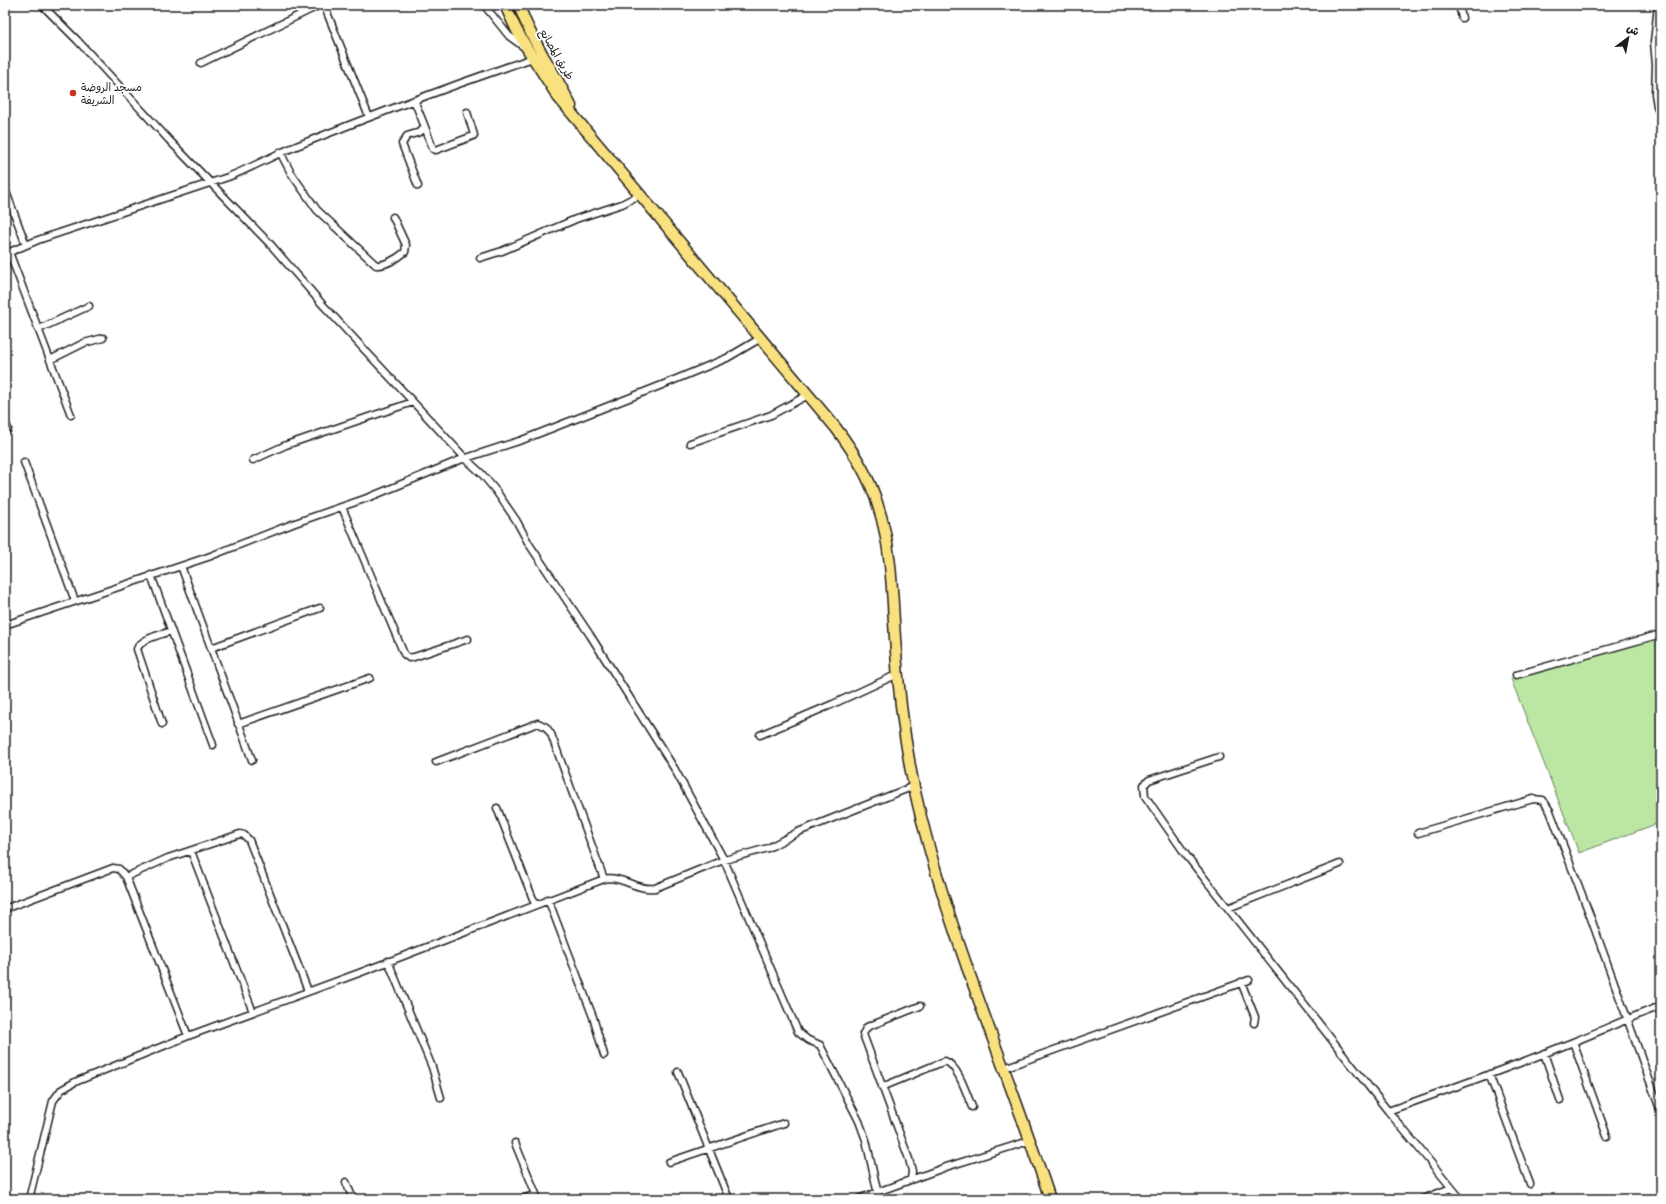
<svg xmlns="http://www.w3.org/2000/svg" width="1666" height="1204" font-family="'Patrick Hand','Playpen Sans Arabic',sans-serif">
  <rect width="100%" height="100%" fill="#fff"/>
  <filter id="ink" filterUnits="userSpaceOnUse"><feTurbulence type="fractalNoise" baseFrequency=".025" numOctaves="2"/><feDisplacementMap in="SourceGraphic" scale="8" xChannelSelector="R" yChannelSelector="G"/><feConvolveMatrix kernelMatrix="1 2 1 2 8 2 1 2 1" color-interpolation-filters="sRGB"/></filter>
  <g filter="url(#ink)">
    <path fill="#bbe6a3" stroke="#6c8160" d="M1658,634L1661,641V822L1579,853L1511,679Z"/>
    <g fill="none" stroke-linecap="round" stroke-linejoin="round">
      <g stroke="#1c1c1c" stroke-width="9">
        <path id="minor" d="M42,5L77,40L169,140L271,245L323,305L466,459L482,474L496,491L516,520L529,544L590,635L674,768L724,860L798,1032L808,1040L820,1045L859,1121L866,1140L879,1199
          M324,5L369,117
          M484,5L509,36L524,47
          M1459,5L1462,18
          M1658,5L1654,42L1656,65L1655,94L1657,106L1661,115
          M201,63L320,5
          M414,100L425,127L420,132L407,136L402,144L418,186
          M425,127L433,149L436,150L473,136L474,135L467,112
          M280,152L291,173L317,210L376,265C385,266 398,258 405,252L406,245L393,217
          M5,189L26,245
          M9,252L71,415
          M5,254L38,240L228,177C251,168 272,156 294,147C373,115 453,85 533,58
          M480,258L502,251L576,219L622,204L641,194
          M39,329L89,306
          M50,360L84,343L103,338
          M5,421L8,429
          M690,443L771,415L808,395
          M253,460L286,445L413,402
          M24,462L75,601
          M342,507L404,654L409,658L414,657L468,639
          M181,566L252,760
          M151,575L213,745
          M5,625L208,557L295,523L370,497L460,460L522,440L662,385L727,358L761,338
          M211,648L320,608
          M1516,675L1661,634
          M162,724L137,649C141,638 161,635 171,631
          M238,724L370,678
          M760,735L833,704L898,674
          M1219,757L1149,780L1144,785L1145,796L1186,855L1388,1111L1461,1199
          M436,762L538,723L546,727L551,734L604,879
          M497,808L535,904
          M1418,833L1533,799L1543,800L1550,811L1589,913L1661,1112
          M191,851L253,1012
          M126,877L168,858L240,834L244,835L249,840L308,991
          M548,899L593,1017L604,1055
          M7,908L113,868L119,869L126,877L188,1036
          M1228,908L1340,864
          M388,961L432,1067L441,1098
          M1241,982L1255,1017L1254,1023
          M1573,1042L1607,1136
          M1544,1053L1560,1100
          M1004,1068L1249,980
          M678,1072L729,1199
          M1489,1074L1530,1184
          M882,1087L945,1061C958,1065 967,1095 972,1107
          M1388,1111C1450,1089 1512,1067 1573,1042C1603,1030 1631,1017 1661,1006
          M515,1143L538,1199
          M669,1162L784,1123
          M911,1179L912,1171L909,1159L863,1034L867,1027L920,1006
          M346,1182L353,1199
          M29,1199L53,1101L61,1090L75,1082L188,1036L359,973L604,879C621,875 637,891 655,888L721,861L768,848L798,832L914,786
          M523,1199L536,1194
          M858,1199L946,1167L1029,1141
          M1423,1199L1451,1188"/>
      </g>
      <g stroke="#1c1c1c" stroke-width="13">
        <path id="primary" d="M505,5L516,29L528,50L558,97L836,428C854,452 870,477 878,506C892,548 892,594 895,638C898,688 904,738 914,787C945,928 1005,1062 1050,1199
          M519,5C531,41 555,72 571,106"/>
      </g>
      <use href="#minor" stroke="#fff" stroke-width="6"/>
      <use href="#primary" stroke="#fae180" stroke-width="10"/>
    </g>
  </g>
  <circle fill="#c8321e" stroke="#fff" stroke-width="1.5" cx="73" cy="93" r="4"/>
  <g text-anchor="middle" stroke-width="3.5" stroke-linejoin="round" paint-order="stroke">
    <g font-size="11" fill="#1c1c1c" stroke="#fff">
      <text transform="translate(557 54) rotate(60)" y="4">طريق المصانع</text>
    </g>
    <g font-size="11" fill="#1c1c1c" stroke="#fff" text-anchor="start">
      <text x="81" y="91">مسجد الروضة<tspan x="81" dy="13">الشريفة</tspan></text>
    </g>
  </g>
  <rect width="1666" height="1204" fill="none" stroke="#fff" stroke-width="20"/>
  <rect x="10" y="10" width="1646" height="1184" fill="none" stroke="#1c1c1c" stroke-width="1.5" filter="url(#ink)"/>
  <g transform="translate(1628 38) rotate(32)" stroke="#ffffff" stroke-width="3" paint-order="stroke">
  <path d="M0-3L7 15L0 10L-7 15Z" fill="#1c1c1c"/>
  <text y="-6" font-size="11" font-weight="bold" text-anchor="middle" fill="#1c1c1c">ش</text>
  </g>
</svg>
